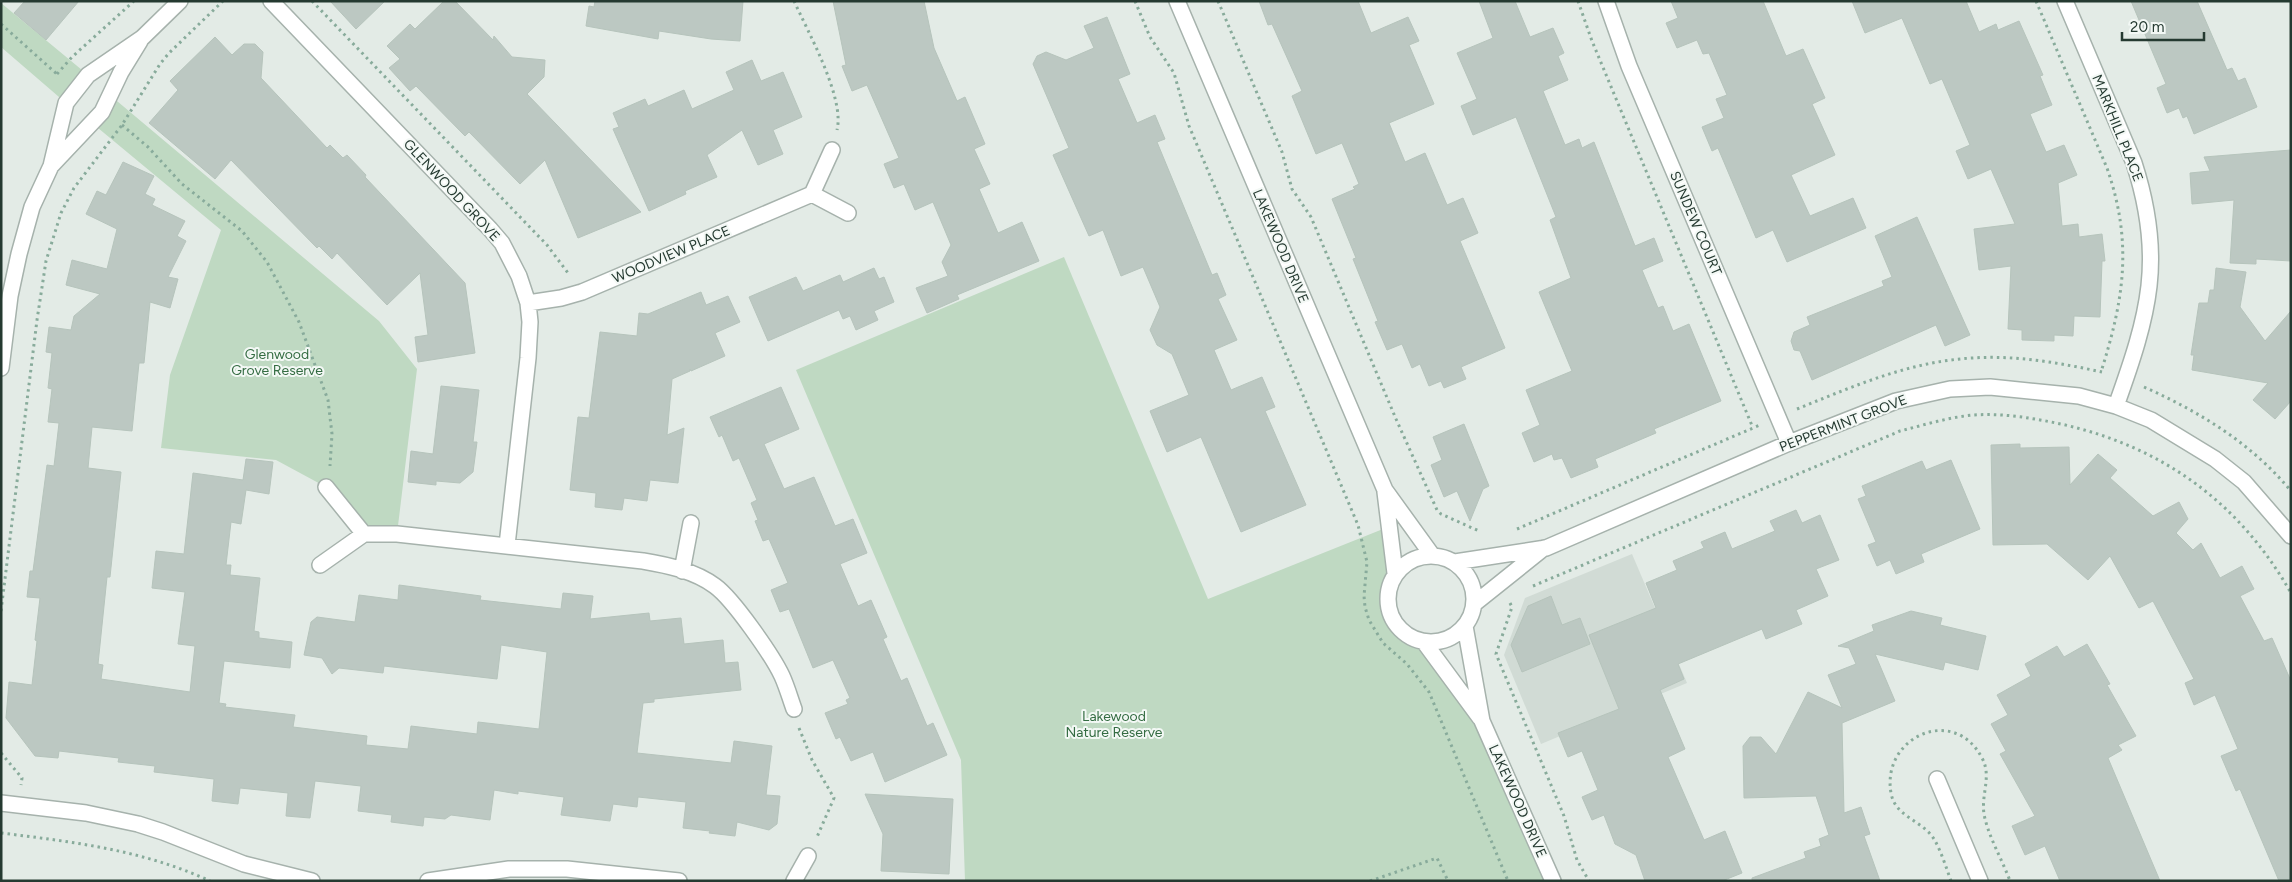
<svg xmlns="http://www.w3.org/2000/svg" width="2292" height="882" font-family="Figtree,sans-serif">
  <rect width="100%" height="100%" fill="#e3ebe6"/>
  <path fill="#d1dbd5" d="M1632,554L1687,683L1541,744L1504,655L1525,598Z"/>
  <path fill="#bfd9c2" d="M1,3L88,75L66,103L1,47Z
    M111,96L379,321L417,369L397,534H364L326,487L276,460L161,448L170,375L221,230L92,123Z
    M1064,257L1208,599L1388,527C1390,540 1395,556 1395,569C1394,575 1390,581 1388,587C1382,615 1399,633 1424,642L1482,721L1553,881H965L961,760L796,370Z"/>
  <path fill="#bcc8c2" stroke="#b6c4bc" d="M25,1H79L46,40L14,13Z
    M330,1H385L356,29Z
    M444,1H455L493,40L494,36L512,57L545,60L544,77L527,94L641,212L578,238L545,160L520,184L469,132L465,136L416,86L410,91L389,68L400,59L387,46L410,24L415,29Z
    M595,1H743L740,41L711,39L659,31L658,39L586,26L589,6L594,7Z
    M833,1H924L934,48L957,101L965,97L985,144L974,149L990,184L979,189L998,233L1022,222L1039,261L957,295L959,299L927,313L916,288L948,276L942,262L951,245L933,202L915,210L904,184L894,188L884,164L899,158L867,85L852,91L842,66L846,65Z
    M1259,1H1358L1371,33L1408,17L1419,41L1409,45L1434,104L1389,123L1405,162L1425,153L1447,205L1463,198L1478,233L1460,241L1505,348L1461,367L1466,379L1444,388L1441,381L1429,386L1420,364L1412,368L1402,344L1387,350L1375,322L1378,321L1353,259L1356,258L1332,199L1355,189L1353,187L1359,184L1342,143L1316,154L1292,96L1302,91L1272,24L1268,25Z
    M1479,1H1515L1530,37L1553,28L1564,53L1558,56L1568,80L1543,91L1565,145L1579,139L1582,148L1594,142L1635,246L1654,238L1663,261L1642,270L1658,308L1663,306L1673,331L1689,324L1721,401L1654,429L1656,433L1595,459L1598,467L1571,478L1562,458L1554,460L1552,454L1534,462L1522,433L1540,425L1526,390L1572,371L1539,292L1571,278L1550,220L1556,217L1516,117L1473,135L1461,106L1477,99L1457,53L1493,38Z
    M1671,1H1763L1786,56L1803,49L1825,98L1812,104L1835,155L1791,175L1810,216L1853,198L1866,228L1787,262L1773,230L1756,238L1718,148L1712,151L1702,127L1724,118L1716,99L1727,95L1709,53L1703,54L1697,40L1677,48L1666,23L1678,18Z
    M1852,1H1966L1979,32L1996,24L1998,30L2019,21L2043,75L2040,76L2052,105L2030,114L2046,152L2064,145L2077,175L2058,183L2062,226L2078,224L2079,237L2102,234L2105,261H2102L2100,317L2074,316L2073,336L2054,335V341L2022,340V330L2008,329L2011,266L1979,270L1974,229L2015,224L1991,169L1968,179L1956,151L1970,145L1942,79L1930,84L1902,18L1865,33Z
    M2131,1H2197L2227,70L2232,68L2238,81L2245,78L2257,107L2194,134L2187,116L2183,118L2179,108L2167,113L2157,88L2166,84Z
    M1107,17L1130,74L1118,79L1137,123L1155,115L1165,139L1157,142L1212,275L1217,273L1226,295L1218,299L1237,340L1214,350L1231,390L1262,377L1275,407L1265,411L1306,505L1241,532L1201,437L1167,452L1150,411L1189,395L1172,354L1157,345L1150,330L1160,307L1143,267L1121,276L1103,230L1089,236L1053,155L1069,148L1033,64L1037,56L1046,52L1066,60L1094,48L1084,26Z
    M215,37L232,55L244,44H255L263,52L261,78L327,148L330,145L343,158L347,155L366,175L365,177L465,283L475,353L418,362L415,337L428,335L420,273L387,305L337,253L332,259L319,246L317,248L231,160L215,179L149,123L178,90L170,81Z
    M752,60L761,81L783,72L802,117L773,130L783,154L758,165L742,130L707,155L717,177L685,191L686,194L649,211L613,129L619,127L613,113L645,99L648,106L684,90L692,109L734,90L726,72Z
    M2291,150V261L2256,259V264L2230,263L2234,200L2192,204L2190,173L2210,171L2204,157Z
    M123,162L154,176L145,194L155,199L152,205L185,221L177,236L186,241L168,277L178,279L170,308L150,302L144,363H139L132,431L92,427L88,468L121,472L110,577H107L98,664L103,665L101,679L190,692L195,646L178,644L185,592L152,588L156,551L184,554L193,473L243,480L246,459L273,462L269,494L246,490L241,524L231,522L226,565H231L230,575L260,578L254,631L259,632V638L292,642L290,668L224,661L219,703L226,704L225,707L295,715L293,727L367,736L366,745L408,749L411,726L477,734L478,722L539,729L547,652L501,645L497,679L384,666L383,673L339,668L332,674L322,658L304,655L311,622L317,617L355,622L359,595L398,600L399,585L481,596L480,600L561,609L563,593L593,596L590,619L649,613L650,621L681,618L684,644L723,640L725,663L738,662L741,690L654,699V702L643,703L637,753L731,763L734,741L772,746L766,795L780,796L777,824L769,830L737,822L735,836L709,833L710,831L683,828L686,802L638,797L637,807L613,804L610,821L561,815L564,797L518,791V794L494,790L490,820L451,815L445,819L424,817L423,826L391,822L392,815L358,811L361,786L315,781L310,818L286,816L288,793L240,788L238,804L212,801L214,779L154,772L155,766L118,762L119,758L59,751L58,758L35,756L6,718L9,682L32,685L37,641L35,640L40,598L27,597L30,571H33L47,465L54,466L59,423L48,422L52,389L48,388L52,353L46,352L49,327L71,330L74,316L100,294L66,285L72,260L107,269L117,229L86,214L97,191L106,195Z
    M1917,217L1970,335L1945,346L1936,325L1812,380L1800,351L1794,350L1791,341L1794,332L1810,325L1807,317L1884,286L1882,281L1892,277L1875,236Z
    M874,268L879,279L884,277L894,302L874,311L878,320L856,330L850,316L843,319L839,310L768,341L749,297L796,277L803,291L840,275L843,282Z
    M2216,268L2246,272L2240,307L2265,341L2291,311V401L2275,419L2253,400L2268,383L2192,370L2194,355H2191L2199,303H2208L2210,290H2214Z
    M701,292L706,305L728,296L740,322L715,333L725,356L691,371L690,369V371L672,379L667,435L684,428L678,483L650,480L647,501L624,498L622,510L595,507L596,493L570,490L578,417L589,418L600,332L637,336L639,313L648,314Z
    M441,386L479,390L473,442H477L473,472L460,483L436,481V485L408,482L411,451L433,454Z
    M781,387L799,429L764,444L784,489L814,477L835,526L853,519L867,553L840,564L858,606L871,600L887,637L883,639L901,681L907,678L927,726L933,723L947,755L885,782L873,752L851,761L840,737L836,739L825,713L848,704L846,700L850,698L833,660L813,668L789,609L780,612L771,590L788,583L769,539L763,541L755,521L758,520L751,503L757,500L739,458L733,461L722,435L719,437L710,417Z
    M1464,424L1489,486L1483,489L1470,521L1457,491L1444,497L1431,465L1442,460L1433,437Z
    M2020,444V448L2069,447L2070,485L2098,454L2117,470L2110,478L2153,516L2179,502L2188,519L2176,533L2193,550L2201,543L2220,578L2242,566L2254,589L2240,596L2264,641L2272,638L2291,681V881H2279L2240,789L2236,791L2221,756L2238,749L2215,695L2194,705L2185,683L2194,679L2153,601L2139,608L2110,556L2088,580L2047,544L1993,545L1991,445Z
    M1951,460L1980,529L1921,554L1924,562L1896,574L1890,560L1877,566L1868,545L1876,542L1858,499L1866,496L1862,486L1922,461L1926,470Z
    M1796,510L1802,523L1820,515L1839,560L1816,569L1828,596L1796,610L1802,624L1766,639L1762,629L1678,664L1684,679L1660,690L1685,749L1668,757L1704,840L1725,831L1742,873L1722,881H1645L1636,855L1615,844L1604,815L1592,820L1582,797L1598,790L1582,751L1568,757L1558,733L1619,709L1589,635L1656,608L1646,583L1677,570L1673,561L1704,548L1701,542L1725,532L1732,549L1775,531L1770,521Z
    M1551,596L1562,625L1580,618L1590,644L1522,672L1511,645L1528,606Z
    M1911,611L1942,618L1940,625L1986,636L1978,670L1945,662L1943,670L1875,654L1895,701L1842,723L1844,813L1861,807L1870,834L1864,836L1880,881H1752V878L1806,858L1804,852L1821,846L1819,839L1829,835L1816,796L1744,798L1743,746L1750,737H1761L1776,754L1808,692L1842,708L1828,675L1856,664L1849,648L1838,646L1874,631L1872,625Z
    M2087,644L2110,684L2107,685L2136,736L2118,745L2122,750L2108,758L2160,881H2060L2045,846L2025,855L2012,826L2035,816L2000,754L2006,751L1991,724L2008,715L1997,695L2031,676L2025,664L2057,646L2064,657Z
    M865,794L953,799L949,874L881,871L883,834Z"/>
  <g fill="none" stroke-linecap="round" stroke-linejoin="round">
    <g stroke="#a6b2ac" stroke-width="18">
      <path id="minor" d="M271,1L490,229L502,243L519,276L528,303L530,322L528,358L507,545
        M1177,1L1385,490L1432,555
        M1606,1L1629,66L1789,443
        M2065,1L2134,163C2165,259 2149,314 2116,406
        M51,166L102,112L121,72L140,41
        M812,194L848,213
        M528,303L561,298L582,292L812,194L832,150
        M1,368L10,296L19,254L32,207L51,166L66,103L88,75L142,38L180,1
        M1385,492L1395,573
        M364,534H397L643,561C667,565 695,571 715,586C733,599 772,655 782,676C787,687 790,698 794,709
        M1388 599a43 43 0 1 1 86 0a43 43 0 1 1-86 0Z
        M1455,562L1546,548L1789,443L1896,401L1950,389L1990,387L2079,396L2116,406L2151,420L2215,459L2244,482L2291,536
        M320,565L364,534L326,487
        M682,571L691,523
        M1474,604L1544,548
        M1465,626L1482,721L1553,881
        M1424,642L1480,718
        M1937,779L1980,881
        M1,803L86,813L138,824L163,832L244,864L312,881
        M428,881L509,869H567L679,881
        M794,881L808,856"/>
    </g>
    <path stroke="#88ab9b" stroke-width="3" stroke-dasharray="2.5 4" stroke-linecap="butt" d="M312,1L547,245L568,273
      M794,1C808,32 845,98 837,130
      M1135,1L1150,37L1174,73L1189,126L1358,525L1367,562L1364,596L1365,607L1369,620L1383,643L1407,664L1429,692L1508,881
      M1218,1L1282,152L1292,189L1311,217L1396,419L1437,510L1441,514L1479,531
      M1578,1L1592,41L1753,428
      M2036,1L2107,168C2133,243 2124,299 2101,372
      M1,24L58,75
      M57,74L72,57L134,1
      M122,125L148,147L182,184L242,231L267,262L299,322L328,400L332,434L330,466
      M2144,387C2200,412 2251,443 2291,491
      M1797,409C1854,386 1911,361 1973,358C2016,355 2060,363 2102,372
      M1517,529L1760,425
      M1533,586L1900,431C1924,425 1949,417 1974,415C2003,413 2032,418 2061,424C2163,447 2239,502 2291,593
      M1510,603L1512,607L1496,654L1564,816L1577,860L1589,881
      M1,611L37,320L46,261L61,213L74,188L122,125L160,64L169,53L223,1
      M799,728L812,760L834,798L817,837
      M1,753L22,778L21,785
      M1,833C74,842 143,850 210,881
      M1370,881L1437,858L1448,881
      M1951,881C1946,867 1941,851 1934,839C1922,820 1895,817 1891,793C1881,737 1954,704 1982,758C1992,776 1981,794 1984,814C1988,836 2002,859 2010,881"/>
    <use href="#minor" stroke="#fff" stroke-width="15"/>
  </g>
  <g text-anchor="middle" stroke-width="4" stroke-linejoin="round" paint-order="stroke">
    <g font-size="14" fill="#253a31" stroke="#f3f8f5">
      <text transform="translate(2118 128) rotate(68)" y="5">MARKHILL PLACE</text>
      <text transform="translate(452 190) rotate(47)" y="5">GLENWOOD GROVE</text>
      <text transform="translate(1696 223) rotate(67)" y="5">SUNDEW COURT</text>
      <text transform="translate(1281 246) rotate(67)" y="5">LAKEWOOD DRIVE</text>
      <text transform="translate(671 254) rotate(-23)" y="5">WOODVIEW PLACE</text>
      <text transform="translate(1843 423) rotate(-21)" y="5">PEPPERMINT GROVE</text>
      <text transform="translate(1518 801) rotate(66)" y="5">LAKEWOOD DRIVE</text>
    </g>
    <g font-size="14" fill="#346c42" stroke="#f3f8f5">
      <text x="277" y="359">Glenwood<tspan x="277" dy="16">Grove Reserve</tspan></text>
      <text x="1114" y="721">Lakewood<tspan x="1114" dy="16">Nature Reserve</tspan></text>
    </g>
  </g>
  <rect width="2292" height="882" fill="none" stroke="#253a31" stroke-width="5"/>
  <path d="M2122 32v8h82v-8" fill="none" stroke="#253a31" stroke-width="2.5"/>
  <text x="2130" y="32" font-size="15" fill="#253a31" stroke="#f3f8f5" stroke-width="4" paint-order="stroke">20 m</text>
</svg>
